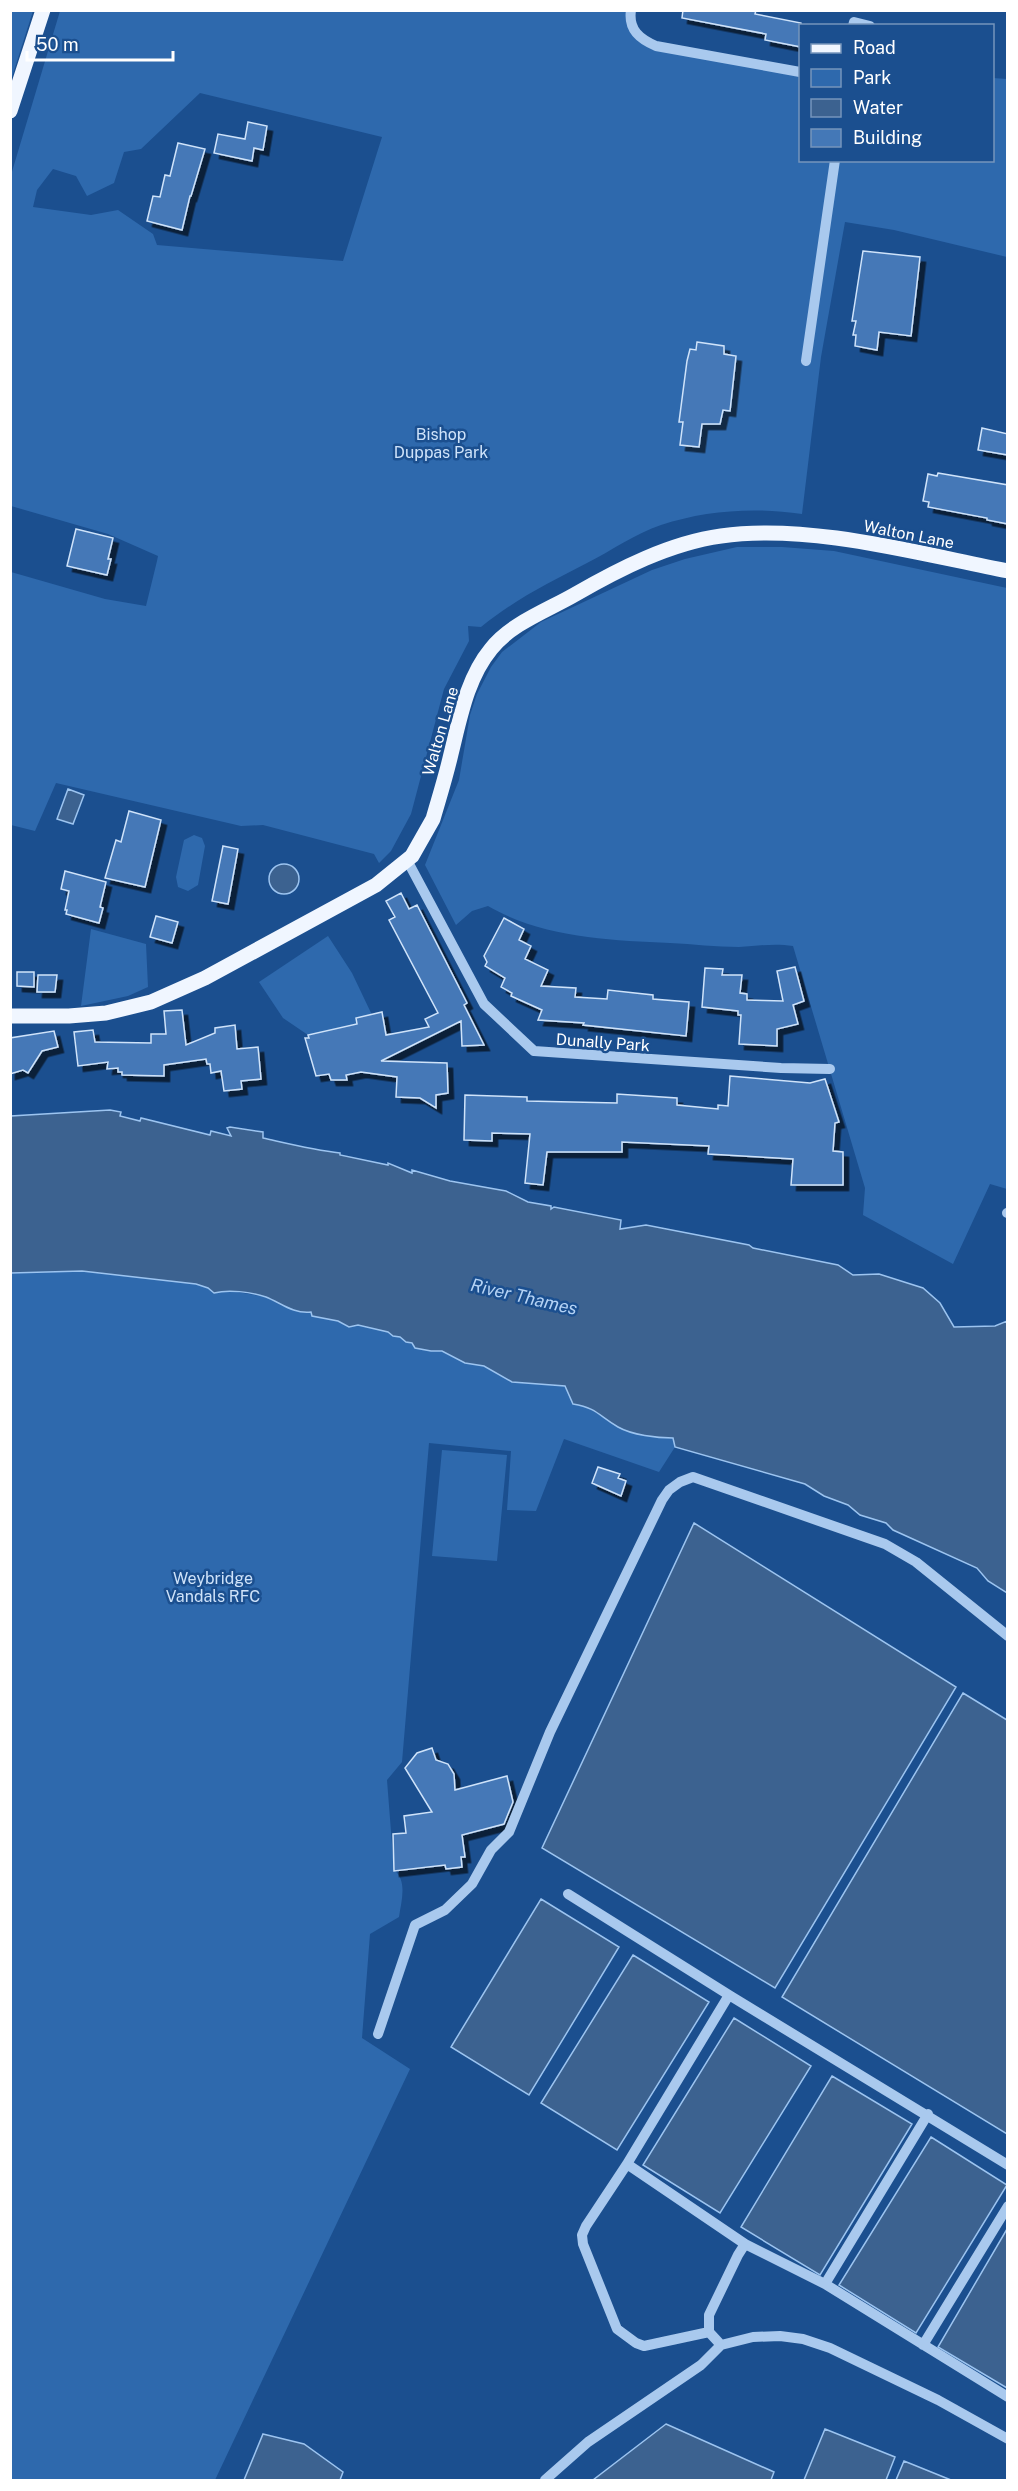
<svg xmlns="http://www.w3.org/2000/svg" width="1018" height="2491" font-family="'Public Sans',sans-serif">
  <defs>
    <filter id="shadow"><feDropShadow dx="5.5" dy="5.5" stdDeviation="0" flood-color="#0009"/></filter>
  </defs>
  <rect width="100%" height="100%" fill="#1b4f8f"/>
  <path fill="#2e69ad" fill-rule="evenodd" d="M11,10L33,11L11,80L10,11Z
    M60,11H620L630,13L643,41L800,72V160H992L993,78L1007,79V257L894,230L845,222L821,357L802,514C755,507 706,510 661,525C636,533 611,551 587,563C550,582 514,600 481,627L468,626L469,641L444,689L411,814L391,851L379,863L374,854L263,825L241,826L56,783L35,831L11,825V572L105,599L146,606L157,561L158,556L108,534L11,506V175ZM200,93L382,137L343,261L157,245L153,234L118,210L91,215L33,207L37,190L53,169L76,176L87,196L114,183L124,152L141,149Z
    M737,547H782L834,551L1007,588V1189L990,1184L953,1264L863,1215L865,1188L793,946C774,943 758,946 739,947C716,947 693,944 670,943C609,940 543,938 488,906L472,911L456,925L425,865L459,780L470,715L477,694L491,667L502,652L541,622L652,570L685,559Z
    M194,835L202,838L205,846L198,885L188,891L178,887L176,877L184,840Z
    M91,929L146,944L148,987L128,996L81,1006Z
    M328,936L352,973L372,1015L356,1018L357,1025L308,1035L283,1018L259,982Z
    M82,1271L196,1284L208,1288L214,1293L226,1290L266,1297L282,1306L311,1312L312,1316L338,1321L349,1327L358,1325L388,1332L393,1336L400,1337L406,1342L431,1351H442L465,1363L484,1365L512,1382L565,1386L573,1404C597,1408 599,1416 618,1427C632,1435 657,1438 673,1438L675,1447L659,1472L564,1439L536,1511L507,1510L511,1451L429,1443L402,1762L387,1780L394,1870C408,1881 401,1902 399,1917L370,1934L362,2038L410,2069L215,2480H11V1273Z
    M442,1450L507,1455L497,1561L432,1556Z"/>
  <path fill="#3c6290" stroke="#9cc4f0" stroke-width="1.5" d="M68,789L84,795L73,824L57,819Z
    M269 879a15 15 0 1 1 30 0a15 15 0 1 1-30 0Z
    M110,1110L121,1112L120,1116L140,1121L141,1118L210,1135L211,1131L231,1136L227,1128L230,1127L263,1132V1138C290,1144 314,1150 340,1153V1155L388,1165V1163L412,1173V1170L450,1181L506,1191L528,1202L551,1206V1209L554,1207L621,1220L620,1229L646,1225L749,1245L753,1248L838,1265L853,1275L879,1274L923,1288L940,1303L954,1327L995,1326L1007,1321V1593L988,1581L977,1568L893,1530L886,1523L860,1515L848,1505L824,1496L805,1484L675,1447L673,1438C657,1438 632,1435 618,1427C599,1416 597,1408 573,1404L565,1386L512,1382L484,1366L465,1363L442,1351H431L415,1348L412,1343L406,1342L400,1337L393,1336L388,1332L358,1325L349,1327L338,1321L312,1316L311,1312C293,1314 281,1303 266,1297C250,1292 229,1289 214,1293L208,1288L196,1284L82,1271L11,1273V1116Z
    M694,1523L956,1687L775,1988L542,1848Z
    M963,1693L1007,1720V2134L782,1997Z
    M541,1899L619,1947L529,2095L451,2047Z
    M633,1955L709,2002L617,2150L541,2103Z
    M734,2018L811,2066L720,2213L643,2165Z
    M832,2076L912,2124L820,2275L741,2227Z
    M931,2137L1007,2185L916,2333L839,2285Z
    M1007,2229L1008,2388H1007L938,2347Z
    M666,2424L774,2472L771,2480H593Z
    M825,2429L895,2457L886,2480H804Z
    M263,2434L304,2444L343,2472L340,2480H244Z
    M904,2461L951,2480H896Z"/>
  <path fill="#4478b7" stroke="#cfe3fa" stroke-width="1.5" filter="url(#shadow)" d="M683,10H756L755,14L801,23V47L765,40L766,34L682,18Z
    M248,122L267,126L263,150L254,148L252,161L214,153L218,134L245,139Z
    M178,143L205,149L191,196H190L182,230L147,221L153,196L160,197L165,175L170,176Z
    M863,251L920,257L911,336L879,332L877,350L855,346L856,335H853L856,321H852Z
    M697,342L724,346V354L736,356L730,411L723,410L720,424H702L699,447L680,445L683,422H679L687,361L690,349L696,350Z
    M982,428L1008,434V455L978,450Z
    M938,473L1008,485V524L987,520V518L928,507L929,502L923,501L928,474L937,476Z
    M76,529L113,538L108,559H111L107,575L67,566Z
    M129,811L161,820L145,887L105,878L116,840L121,842Z
    M223,846L238,849L228,904L212,901Z
    M65,871L106,882L100,907L103,908L99,923L66,914L67,910H65L69,891L61,889Z
    M401,893L409,909L417,905L467,1003L464,1005L484,1045L462,1046L461,1021L381,1061L447,1063L448,1093L436,1095V1108L420,1098L396,1097L397,1077L361,1072L346,1075L347,1080H331L329,1074L316,1076L305,1038H309L308,1035L357,1024L356,1018L382,1012L386,1035L429,1027L425,1019L438,1013L389,920L395,917L386,901Z
    M156,916L178,922L172,943L150,937Z
    M504,918L524,929L519,940L531,946L525,959L548,970L541,986L576,988L575,997L607,999L608,990L653,995V999L689,1002L686,1036L583,1025L584,1023L538,1020L542,1010L511,996L512,993L501,987L505,978L485,966L487,962L484,956Z
    M795,967L804,1001L793,1005L798,1024L777,1029V1046L739,1044L741,1015H738V1011L702,1007L705,968L723,969L722,975H742L740,993L747,994V1000L783,1001L777,971Z
    M17,972H34V987L17,986Z
    M38,975H57L55,992H37Z
    M182,1010L186,1045L215,1033V1028L235,1025L237,1049L258,1047L261,1079L241,1081L242,1089L224,1091L221,1071L211,1073L210,1064H207L206,1059L164,1065V1076L122,1075V1072H118V1068L107,1069L108,1062L78,1066L74,1032L93,1030L95,1042L151,1043V1034H166L164,1011Z
    M54,1031L58,1047L42,1051L28,1073L23,1070L10,1074V1038Z
    M730,1076L810,1083L825,1079L839,1122L835,1123L833,1151L843,1152V1185H791L793,1159L708,1154L709,1146L622,1142V1152H547L543,1185L525,1183L530,1134L492,1133V1141L464,1140L465,1095L527,1097V1101L617,1103V1094L677,1098V1105L718,1109V1105L728,1106Z
    M598,1467L620,1474L618,1478L626,1481L621,1496L592,1483Z
    M432,1748L436,1760L448,1764L454,1774L455,1790L507,1776L513,1802L504,1824L462,1835L465,1857H461L462,1867L446,1869L445,1865L394,1871L393,1834L406,1833L404,1816L432,1812L405,1768L417,1753Z"/>
  <g fill="none" stroke-linecap="round" stroke-linejoin="round">
    <path stroke="#a9c9ee" stroke-width="10" d="M631,10C628,30 640,39 656,46L800,72
      M853,26L854,22L870,26
      M806,361L835,160
      M407,860L484,1004L534,1051L781,1068L830,1069
      M1007,1213H1008
      M568,1894L729,1995L627,2164L745,2244L738,2255L709,2315V2332L721,2345
      M729,1995L1008,2165
      M378,2034L415,1925L445,1910L472,1884L491,1850L509,1832L550,1732L662,1500L669,1490L680,1482L693,1477L885,1544L916,1562L1008,1636
      M627,2164L586,2226L582,2235L583,2244L617,2329L636,2343L644,2346L709,2332
      M745,2244L825,2284L928,2114
      M825,2284L1008,2397
      M923,2345L1008,2206
      M545,2480L588,2442L701,2365L721,2345L753,2337L780,2336L803,2339L830,2348L938,2400L1008,2439"/>
    <path stroke="#f0f6ff" stroke-width="15" d="M10,111L43,10
      M10,1016H69L106,1013L151,1002L205,978L376,885L412,856L433,819C439,798 446,776 451,754C460,718 467,678 491,649C510,624 548,610 574,595C619,569 670,543 721,536C809,523 920,554 1008,571"/>
  </g>
  <g text-anchor="middle" stroke-width="5" stroke-linejoin="round" paint-order="stroke">
    <g font-size="16" fill="#cfe3fa" stroke="#1b4f8f">
      <text x="441" y="440">Bishop<tspan x="441" dy="18">Duppas Park</tspan></text>
      <text x="213" y="1584">Weybridge<tspan x="213" dy="18">Vandals RFC</tspan></text>
    </g>
    <g font-size="16" fill="#fff" stroke="#1b4f8f">
      <text transform="translate(909 534) rotate(11)" y="6">Walton Lane</text>
      <text transform="translate(440 731) rotate(-74)" y="6">Walton Lane</text>
      <text transform="translate(603 1042) rotate(4)" y="6">Dunally Park</text>
    </g>
    <g font-size="18" font-style="italic" fill="#b5d3f5" stroke="#1b4f8f">
      <text transform="translate(524 1297) rotate(13)" y="6">River Thames</text>
    </g>
  </g>
  <rect width="1018" height="2491" fill="none" stroke="#ffffff" stroke-width="24"/>
  <rect x="799" y="24" width="195" height="138" fill="#1b4f8f" stroke="#7695bc" stroke-width="1.5"/>
  <rect x="811" y="44" width="30" height="9" fill="#f0f6ff" stroke="#7695bc" stroke-width="1.5"/>
  <text x="853" y="54" font-size="18" fill="#ffffff">Road</text>
  <rect x="811" y="69" width="30" height="18" fill="#2e69ad" stroke="#7695bc" stroke-width="1.5"/>
  <text x="853" y="84" font-size="18" fill="#ffffff">Park</text>
  <rect x="811" y="99" width="30" height="18" fill="#3c6290" stroke="#7695bc" stroke-width="1.5"/>
  <text x="853" y="114" font-size="18" fill="#ffffff">Water</text>
  <rect x="811" y="129" width="30" height="18" fill="#4478b7" stroke="#7695bc" stroke-width="1.5"/>
  <text x="853" y="144" font-size="18" fill="#ffffff">Building</text>
  <path d="M27 51v9h146v-9" fill="none" stroke="#ffffff" stroke-width="3"/>
  <text x="36" y="51" font-size="18" fill="#ffffff" stroke="#1b4f8f" stroke-width="4.5" paint-order="stroke">50 m</text>
</svg>
